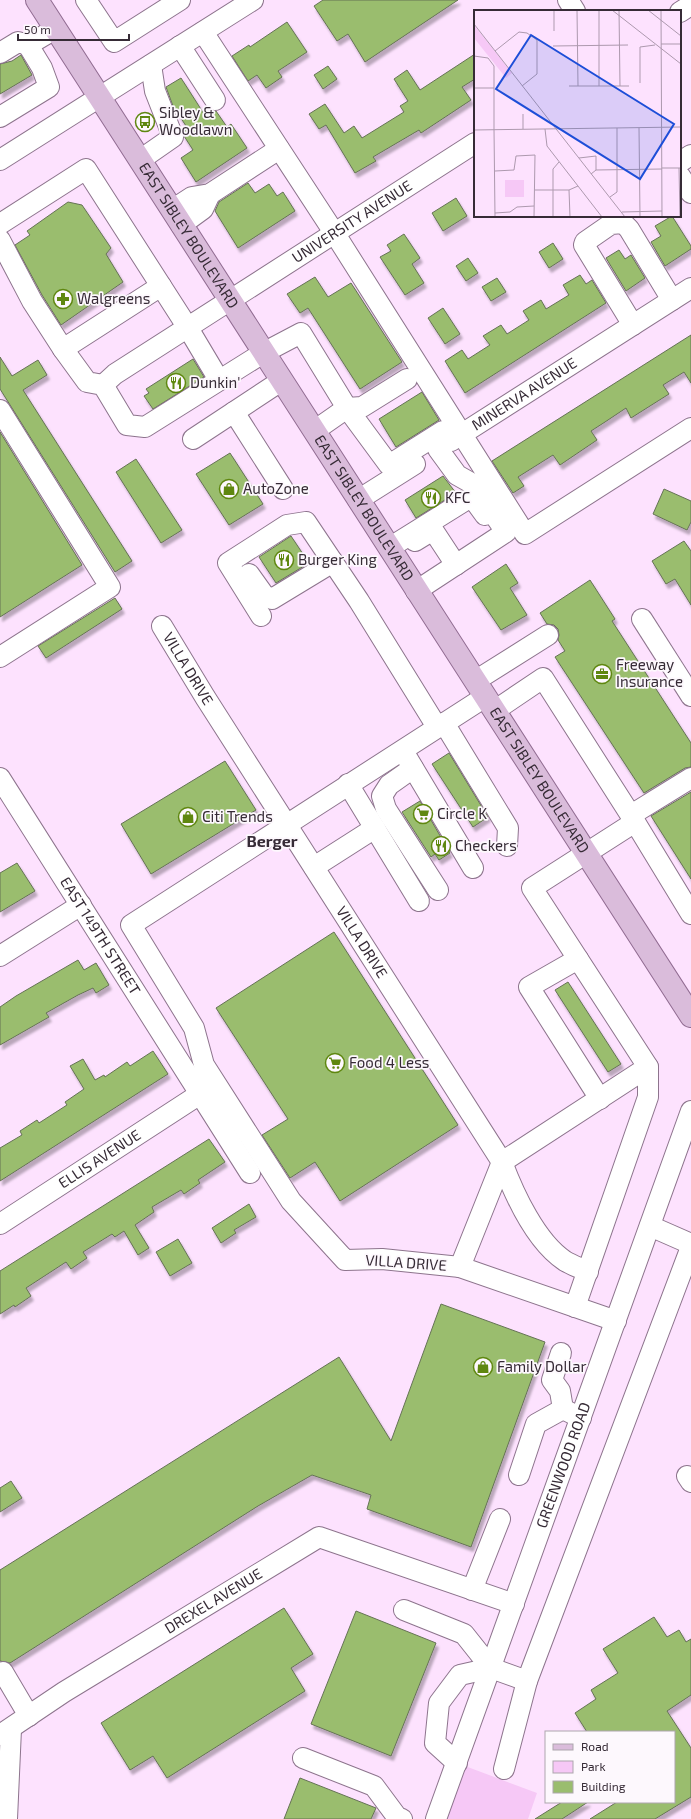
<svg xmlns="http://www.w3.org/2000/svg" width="691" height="1819" font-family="'Exo 2',sans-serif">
  <defs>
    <filter id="shadow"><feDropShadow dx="2.5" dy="4.5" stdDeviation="1" flood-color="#0004"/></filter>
  </defs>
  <rect width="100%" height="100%" fill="#fde2fe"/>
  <path fill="#f6c8f6" d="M457,1763L537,1793L528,1819H437Z"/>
  <path fill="#9abd6e" stroke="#657255" filter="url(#shadow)" d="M323,0H458L365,62L348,34L337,41L314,6Z
    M287,22L307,52L278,71L282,77L266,88L257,75L248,81L232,56L249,45L250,47Z
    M475,54V79L462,87L471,100L421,133L419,130L373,157L376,161L355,173L326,125L319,129L309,114L325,104L344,133L354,126L362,138L404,112L400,106L408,101L394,79L407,70L420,90Z
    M21,55L32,75L0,94V64L12,61Z
    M328,66L337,79L323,89L314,75Z
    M181,78L206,117L216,111L227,127L231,124L247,148L196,182L181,158L193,150L184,136L183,132L188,129L173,106L166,87Z
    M248,183L255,193L269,184L277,196L283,192L295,211L238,248L215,211L219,202Z
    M456,198L467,216L443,231L432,213Z
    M68,202L82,205L111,248L106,254L123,282L61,325L42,295L15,245L30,235L27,231Z
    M672,216L691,246V249L665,266L651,242L661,236L655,226Z
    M404,234L420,258L412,264L424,283L405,295L380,257L391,251L387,245Z
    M553,243L563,259L549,268L539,252Z
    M619,250L625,259L631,255L645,278L626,291L606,258Z
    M468,258L478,273L466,281L456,266Z
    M580,275L586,284L592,280L606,303L465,393L445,361L462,350L468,359L490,345L483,336L501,325L507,334L529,320L523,311L541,300L546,309L569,295L563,285Z
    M315,277L328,297L351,283L402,362L360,389L308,308L300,313L287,294Z
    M497,278L506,292L491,301L482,287Z
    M443,308L460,334L445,344L428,318Z
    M691,335V383L684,372L663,385L669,394L631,418L626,408L605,422L591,431L597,440L560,465L553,455L518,477L524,486L513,493L492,461Z
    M0,357L12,376L38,360L47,375L23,390L132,561L115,572L0,389Z
    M193,359L204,377L153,409L144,396L149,393L146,389Z
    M422,392L439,420L396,447L379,419Z
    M0,432L82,565L0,617Z
    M230,453L263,504L229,525L196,474Z
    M136,459L182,530L161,543L116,472Z
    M443,476L456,493L416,518L405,500Z
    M664,489L691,501V522L687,530L653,514Z
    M291,536L309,563L276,583L259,557Z
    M684,541L691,551V605L675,579L666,584L652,561Z
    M506,564L518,583L510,588L527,615L501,630L472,587Z
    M590,580L615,619L612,621L691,743V767L685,768L644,793L555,657L565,651L558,640L559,635L558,629L554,625L547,624L540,613Z
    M115,598L122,609L46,658L38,646Z
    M449,753L488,817L473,827L432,764Z
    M225,761L256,810L151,874L121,824Z
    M691,792V879L651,816Z
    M420,801L450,853L439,860L435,854L431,857L402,812Z
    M17,863L35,891L0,912V873Z
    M334,932L458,1125L340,1201L315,1162L290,1178L262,1135L288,1119L216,1008Z
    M78,960L84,970L96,963L109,985L96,993L93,988L78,995L46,1013L49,1017L0,1045V1007L16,996Z
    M568,982L621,1064L608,1072L555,990Z
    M153,1051L168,1074L0,1181V1148L22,1135L20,1131L37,1120L39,1123L67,1105L65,1102L84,1089L70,1066L83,1059L95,1080L104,1075L105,1077L127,1062L130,1066Z
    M209,1139L225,1162L198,1180L200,1183L184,1194L181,1190L152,1207L154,1212L135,1225L149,1248L138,1255L124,1231L115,1237L112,1234L83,1252L87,1258L71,1269L66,1262L26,1288L31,1296L15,1307L14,1305L0,1314V1271Z
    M249,1204L256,1217L234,1230L236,1233L221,1243L212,1228Z
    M178,1239L192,1263L170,1276L156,1252Z
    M441,1304L545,1342L471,1547L367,1509L371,1495L312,1475L258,1506L10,1663L0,1661V1570L339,1357L391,1441Z
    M11,1481L22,1498L0,1512V1488Z
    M284,1608L313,1654L291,1668L305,1691L167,1778L153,1756L130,1770L101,1723Z
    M356,1611L436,1643L391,1756L311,1724Z
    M654,1617L667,1637L679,1630L686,1642L691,1639V1695L667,1711L691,1748V1797L655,1819H590L617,1802H674V1732H587L575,1713L596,1699L591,1690L618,1673L603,1649Z
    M300,1778L376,1808L371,1819H284Z
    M562,1802H588L562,1819H535Z"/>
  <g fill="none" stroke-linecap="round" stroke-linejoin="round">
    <g stroke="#8d748d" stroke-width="22">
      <g id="minor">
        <path d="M86,0L114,42L180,0"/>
        <path d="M568,0L575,11"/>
        <path d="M680,12L691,5"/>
        <path d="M203,32L335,234L525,534L691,428"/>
        <path d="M180,46L215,100"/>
        <path d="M0,53L18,42L28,45L55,29"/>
        <path d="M0,117L49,87L42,68L28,45"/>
        <path d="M0,160L253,0"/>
        <path d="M140,160L173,137L155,91L151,65"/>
        <path d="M680,162L691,155"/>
        <path d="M680,176L691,193"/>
        <path d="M172,210L192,197L210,194L279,149"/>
        <path d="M0,224L86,169L188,328L219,380"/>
        <path d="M181,225L203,209L210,194"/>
        <path d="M0,240L32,301L63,349L161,286"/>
        <path d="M633,325L584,245L585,242L611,224L623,223L629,229L672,300"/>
        <path d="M63,349L87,382L103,385L127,425L145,427L263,353L301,333L347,408L389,465L443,431"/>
        <path id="s1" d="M103,385L115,374L475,143"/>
        <path d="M0,410L110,587L0,657"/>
        <path d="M234,412L283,489"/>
        <path d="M314,431L347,408L362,407L407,379"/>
        <path d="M193,439L281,381"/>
        <path id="s2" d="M451,441L691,288"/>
        <path d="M358,500L415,464"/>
        <path d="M415,541L433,530L456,565"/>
        <path d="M389,548L466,500H474L485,515"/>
        <path d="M249,574L264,595L272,599L333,562"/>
        <path d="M416,591L506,532L473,484L457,475L438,449"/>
        <path d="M261,616L228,563L287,525L306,522L359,601L437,727"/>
        <path d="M642,619L691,696"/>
        <path id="s3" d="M162,626L205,697L502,1162C514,1194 536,1242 565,1261C572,1265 580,1268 588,1272"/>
        <path d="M475,681L548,635"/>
        <path d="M494,711L543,678L635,822L532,888L648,1067L502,1162"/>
        <path d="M444,723L508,828L507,846"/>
        <path d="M406,756L473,868"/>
        <path d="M413,768L389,785L382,796L386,809L438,890"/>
        <path id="s4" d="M0,778L250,1173"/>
        <path d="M348,784L419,901"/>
        <path d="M631,815L691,778"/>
        <path d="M635,822L691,914"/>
        <path d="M314,867L375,828"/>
        <path d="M0,956L81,905"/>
        <path d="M578,959L529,987L600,1099"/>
        <path d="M502,1162L460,1267L616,1321"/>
        <path id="s5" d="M0,1224L200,1094"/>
        <path d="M650,1226L691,1244"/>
        <path d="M460,1267L382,1259L345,1260L291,1201L204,1065L194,1028L131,925L485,697"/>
        <path d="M575,1307L648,1097V1067"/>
        <path d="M561,1353L552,1380L560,1391L563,1409"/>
        <path d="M519,1475L536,1424L563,1409L581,1418"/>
        <path d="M687,1476L691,1482"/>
        <path d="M472,1590L500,1519"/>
        <path d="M404,1610L464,1634L491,1668L527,1681L691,1247"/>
        <path d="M3,1672L29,1716"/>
        <path id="s6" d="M0,1735L64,1692L319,1537L514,1604"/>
        <path d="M303,1758L374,1786L397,1817L402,1819"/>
        <path d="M457,1763L435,1743L439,1703L460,1675L491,1668"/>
        <path d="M504,1769L527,1681"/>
        <path d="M7,1819L11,1729"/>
        <path id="s7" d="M436,1819L691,1111"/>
      </g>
    </g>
    <g stroke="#916c92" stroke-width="24">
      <g id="major">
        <path id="s8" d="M37,0L691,1016"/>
      </g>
    </g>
    <use href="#minor" stroke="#fff" stroke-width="20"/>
    <use href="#major" stroke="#dabcdb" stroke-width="22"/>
  </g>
  <defs>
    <g id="bus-ring" transform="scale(1)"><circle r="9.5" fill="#fdf8fd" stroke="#5f8710" stroke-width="1.5"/><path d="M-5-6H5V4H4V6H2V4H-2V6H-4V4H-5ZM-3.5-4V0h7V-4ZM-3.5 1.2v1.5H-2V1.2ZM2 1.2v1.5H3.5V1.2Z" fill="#5f8710"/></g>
    <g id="pharmacy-ring" transform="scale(1)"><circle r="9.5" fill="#fdf8fd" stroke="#5f8710" stroke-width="1.5"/><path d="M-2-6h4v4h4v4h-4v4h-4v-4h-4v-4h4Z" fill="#5f8710"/></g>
    <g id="restaurant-ring" transform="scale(1)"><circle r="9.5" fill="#fdf8fd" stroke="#5f8710" stroke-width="1.5"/><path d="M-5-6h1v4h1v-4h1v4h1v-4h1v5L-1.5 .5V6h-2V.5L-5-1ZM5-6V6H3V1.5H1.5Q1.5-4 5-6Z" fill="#5f8710"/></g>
    <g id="shop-ring" transform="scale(1)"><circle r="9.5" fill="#fdf8fd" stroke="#5f8710" stroke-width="1.5"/><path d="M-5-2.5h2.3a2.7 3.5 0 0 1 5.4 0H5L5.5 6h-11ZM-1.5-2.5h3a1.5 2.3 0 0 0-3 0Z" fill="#5f8710"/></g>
    <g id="office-ring" transform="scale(1)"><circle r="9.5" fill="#fdf8fd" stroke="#5f8710" stroke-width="1.5"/><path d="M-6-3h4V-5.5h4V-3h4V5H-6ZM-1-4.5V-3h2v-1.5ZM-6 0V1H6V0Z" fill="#5f8710"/></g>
    <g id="supermarket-ring" transform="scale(1)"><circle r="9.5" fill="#fdf8fd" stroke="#5f8710" stroke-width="1.5"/><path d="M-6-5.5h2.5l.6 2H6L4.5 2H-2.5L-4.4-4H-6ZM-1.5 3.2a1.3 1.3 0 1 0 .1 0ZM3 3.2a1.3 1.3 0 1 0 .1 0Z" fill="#5f8710"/></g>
  </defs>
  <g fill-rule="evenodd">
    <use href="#bus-ring" x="145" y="122"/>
    <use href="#pharmacy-ring" x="63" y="299"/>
    <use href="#restaurant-ring" x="176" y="383"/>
    <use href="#shop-ring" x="229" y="489"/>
    <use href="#restaurant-ring" x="431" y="498"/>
    <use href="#restaurant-ring" x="284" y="560"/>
    <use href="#office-ring" x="602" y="674"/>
    <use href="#supermarket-ring" x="423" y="814"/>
    <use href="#shop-ring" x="188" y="817"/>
    <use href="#restaurant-ring" x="441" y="846"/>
    <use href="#supermarket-ring" x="335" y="1063"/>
    <use href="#shop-ring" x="483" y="1367"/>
  </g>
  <g text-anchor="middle" stroke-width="3.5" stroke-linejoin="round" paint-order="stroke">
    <g font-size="15" fill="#362b36" stroke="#fdf8fd" text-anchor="start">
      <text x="159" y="118">Sibley &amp;<tspan x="159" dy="17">Woodlawn</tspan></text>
      <text x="77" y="304">Walgreens</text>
      <text x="190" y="388">Dunkin'</text>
      <text x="243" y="494">AutoZone</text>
      <text x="445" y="503">KFC</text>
      <text x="298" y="565">Burger King</text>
      <text x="616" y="670">Freeway<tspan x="616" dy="17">Insurance</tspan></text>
      <text x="437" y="819">Circle K</text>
      <text x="202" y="822">Citi Trends</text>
      <text x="455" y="851">Checkers</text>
      <text x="349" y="1068">Food 4 Less</text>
      <text x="497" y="1372">Family Dollar</text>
    </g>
    <g font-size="15" fill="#362b36" stroke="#fdf8fd">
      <text dy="5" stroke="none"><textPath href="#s1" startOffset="298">UNIVERSITY AVENUE</textPath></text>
      <text dy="5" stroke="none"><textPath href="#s8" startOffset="280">EAST SIBLEY BOULEVARD</textPath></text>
      <text dy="5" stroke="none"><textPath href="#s2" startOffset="87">MINERVA AVENUE</textPath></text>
      <text dy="5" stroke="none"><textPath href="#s8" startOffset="604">EAST SIBLEY BOULEVARD</textPath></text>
      <text dy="5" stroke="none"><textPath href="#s3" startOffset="50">VILLA DRIVE</textPath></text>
      <text dy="5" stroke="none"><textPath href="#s8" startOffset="928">EAST SIBLEY BOULEVARD</textPath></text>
      <text dy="5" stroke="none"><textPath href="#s4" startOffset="187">EAST 149TH STREET</textPath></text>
      <text dy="5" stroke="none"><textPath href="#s3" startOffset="374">VILLA DRIVE</textPath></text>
      <text dy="5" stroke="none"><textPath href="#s5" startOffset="119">ELLIS AVENUE</textPath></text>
      <text transform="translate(406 1263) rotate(4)" y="5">VILLA DRIVE</text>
      <text dy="5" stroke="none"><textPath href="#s7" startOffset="376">GREENWOOD ROAD</textPath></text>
      <text dy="5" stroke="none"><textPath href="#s6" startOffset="252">DREXEL AVENUE</textPath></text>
    </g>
    <g font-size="16" font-weight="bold" fill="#362b36" stroke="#fdf8fd">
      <text x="272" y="847">Berger</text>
    </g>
  </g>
  <g transform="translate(474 10)">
    <rect width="207" height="207" fill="#fde2fe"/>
    <path d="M0,15L38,63L32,68L0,28ZM31,170H50V187H31Z" fill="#f6c8f6"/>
    <path fill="none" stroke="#ad99ae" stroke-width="1" d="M80,0V21M103,0L104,76M125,0V76M138,0L207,54M145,0L146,76M174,0L207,26M187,0L188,207M0,14L151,207M187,34H207M79,36L154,35M21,41L45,22L53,23L63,30V64L48,76M0,46L14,48L20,56V119M166,73V37L181,35M95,76H155M0,78H20M49,104V119M165,118L166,207M20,119L21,207M71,119L73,136L128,207M0,120L207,117M105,148L122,146V160M188,158H206M205,158L206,207M21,161L40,160L42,146L61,145L60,207M117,164L122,160L188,159M61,180H95L104,176M95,180L96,207M136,187L143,182V118M148,202L188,201M21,203L36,202L43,197L60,196M79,207V159L85,152"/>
    <path fill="#1d4ed8" fill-opacity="0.15" stroke="#1d4ed8" stroke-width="2" d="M57,25L200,114L166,169L22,79Z"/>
    <rect width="207" height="207" fill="none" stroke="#362b36" stroke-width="2"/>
  </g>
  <rect x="545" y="1731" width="130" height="72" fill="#fdf8fd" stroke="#ada6ad"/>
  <rect x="553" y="1744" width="20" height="6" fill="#dabcdb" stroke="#ada6ad"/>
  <text x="581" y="1751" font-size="12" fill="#362b36">Road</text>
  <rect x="553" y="1761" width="20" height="12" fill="#f6c8f6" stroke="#ada6ad"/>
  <text x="581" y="1771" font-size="12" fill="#362b36">Park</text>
  <rect x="553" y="1781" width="20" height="12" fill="#9abd6e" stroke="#ada6ad"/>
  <text x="581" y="1791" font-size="12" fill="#362b36">Building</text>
  <path d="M18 34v6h111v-6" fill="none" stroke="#362b36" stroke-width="2"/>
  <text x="24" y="34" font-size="12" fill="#362b36" stroke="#fdf8fd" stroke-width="3" paint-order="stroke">50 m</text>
</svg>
